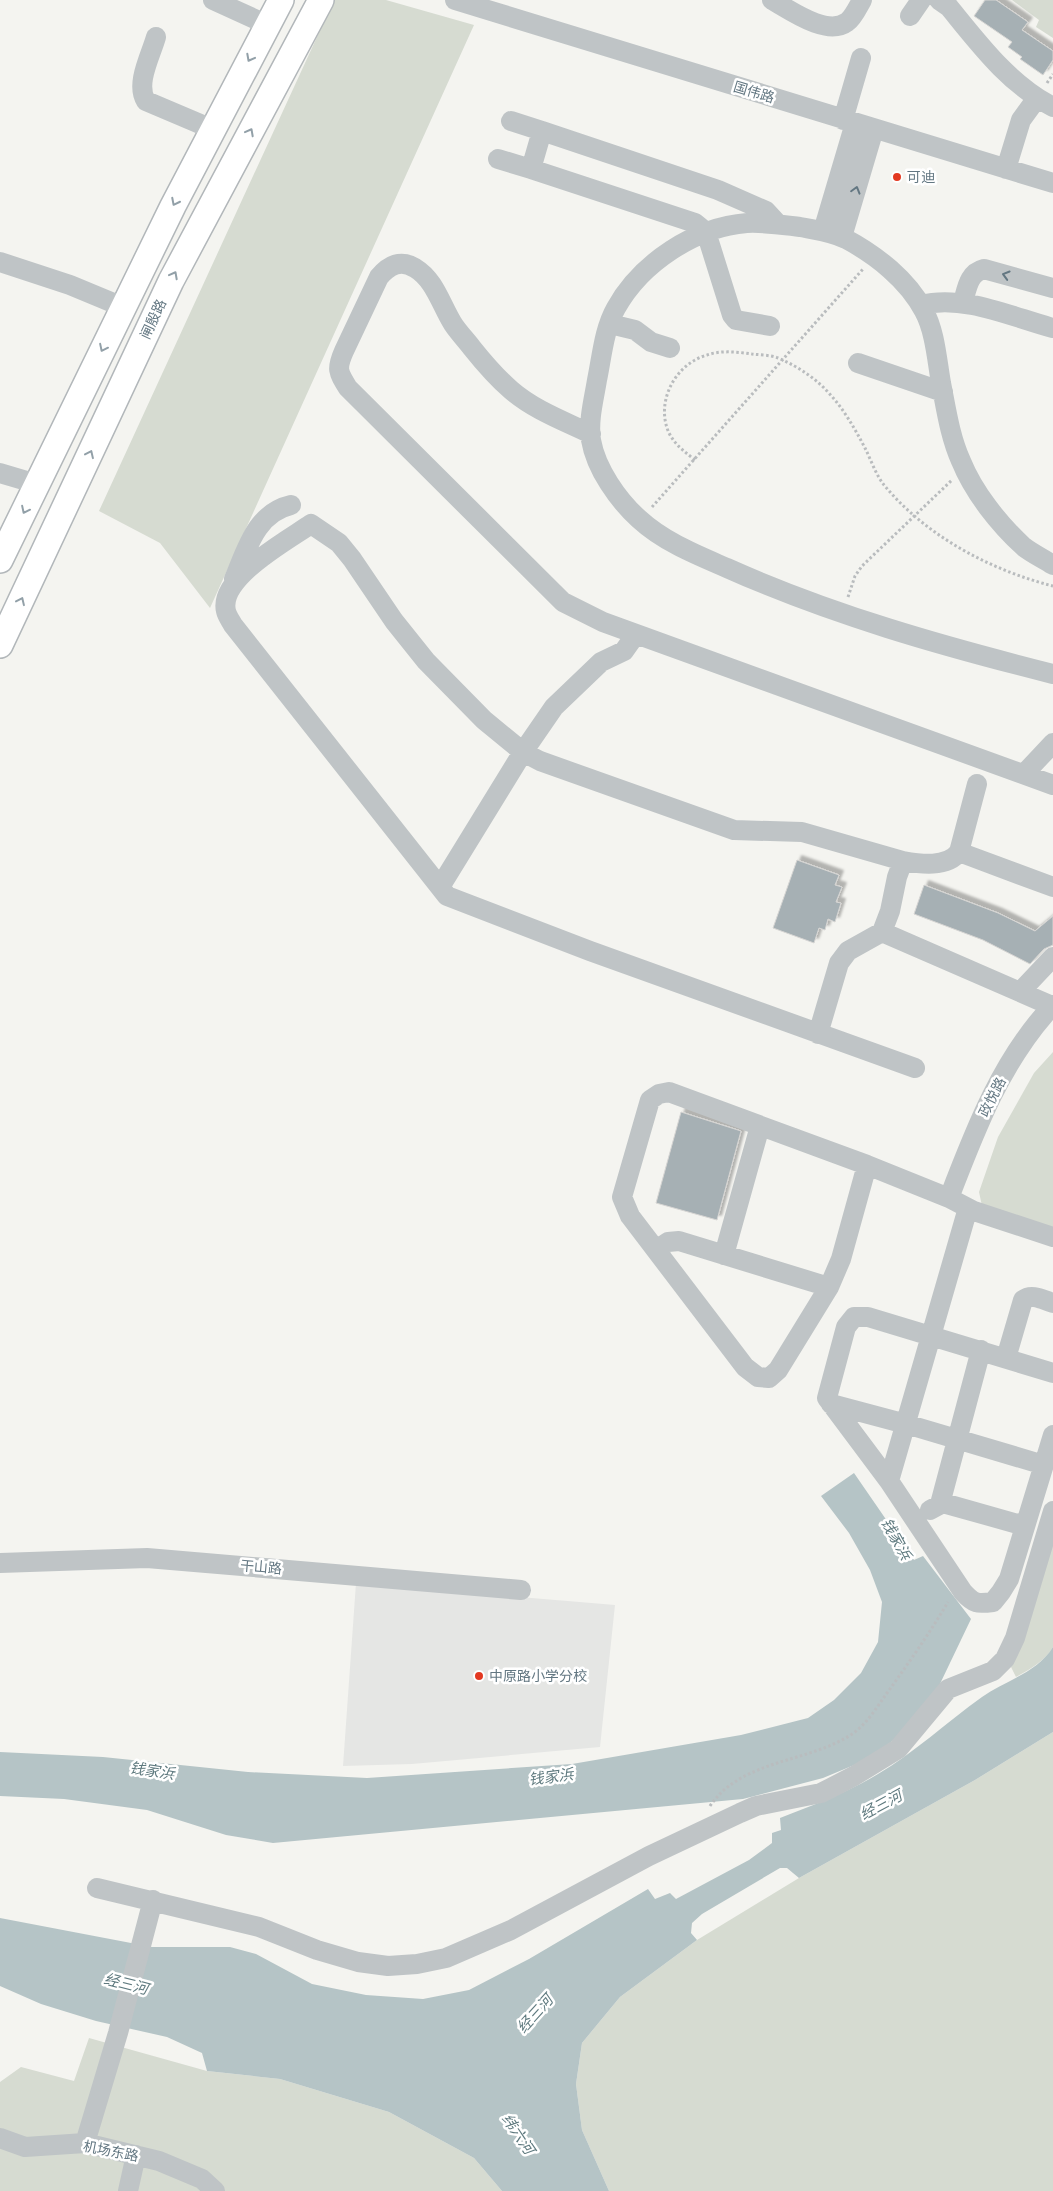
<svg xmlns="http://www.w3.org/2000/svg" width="1053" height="2191" font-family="Overpass,'Noto Sans SC',sans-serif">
  <defs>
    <filter id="shadow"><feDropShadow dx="4.5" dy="-4.5" stdDeviation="1" flood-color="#0004"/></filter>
  </defs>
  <rect width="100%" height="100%" fill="#f4f4f0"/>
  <path fill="#e5e6e4" d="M356,1583L615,1605L600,1747L412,1764L343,1766Z"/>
  <path fill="#d6dbd1" d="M334,0H386L474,25L210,608L160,543L99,511Z
    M1012,0H1053V38L1036,27L1039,20Z
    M1053,1052V1228L982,1206L979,1192L998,1137L1034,1073Z
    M1053,1531V1647C1045,1661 1030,1669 1016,1677L1011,1667L1018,1653Z
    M1053,1732V2191H609L582,2130L576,2084L582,2043L620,1997L697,1940L799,1878L975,1780Z
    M89,2038L207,2071L280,2079L389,2112L474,2158L502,2191H0V2082L21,2067L74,2081Z"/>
  <path fill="#b5c4c6" d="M854,1473L914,1560L923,1556L971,1619L938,1688L906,1730L871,1758L823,1778L743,1799L273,1843L226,1835L147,1810L64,1799L0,1796V1752L103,1757L248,1772L367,1778L572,1764L741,1735L808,1718L834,1700L861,1673L878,1642L882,1602L870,1570L849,1533L821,1496Z
    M1053,1647V1732L975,1780L799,1878L787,1868H780L702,1914L692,1923L691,1933L697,1940L620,1997L582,2043L576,2084L582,2130L609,2191H502L474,2158L389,2112L280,2079L207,2071L202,2053L167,2037L96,2021L41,2004L0,1986V1918L152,1947H230L256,1954L312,1984L366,1995L423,1999L469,1990L529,1959L648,1889L655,1899L670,1893L676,1899L749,1860L772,1843V1833L781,1830L780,1818C813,1805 847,1793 878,1774C915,1752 947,1722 982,1697C1005,1681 1038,1672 1053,1647Z"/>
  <path fill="#a6b0b4" stroke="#d6d5d3" filter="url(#shadow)" d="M985,0H996L1028,22L1022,30L1053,51V60L1043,75L1020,59L1022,57L1008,47L1012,42L974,16Z
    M797,860L839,875L835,885L842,887L836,902L841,903L835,922L828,919L825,930L819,928L814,943L773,928Z
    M924,885L998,913L1035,931L1053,916V945L1044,949L1030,964L983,940L914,914Z
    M681,1112L741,1131L717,1220L656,1203Z"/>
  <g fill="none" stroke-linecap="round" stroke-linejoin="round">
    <g stroke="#b2b7ba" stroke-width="28">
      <path id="major" d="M0,560L173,206L281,0
        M0,645L171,281L321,0"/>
    </g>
    <path stroke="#b9bcbe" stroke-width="3" stroke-dasharray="2.5 2.5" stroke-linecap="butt" d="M1047,83L1053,74
      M695,460C685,452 675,445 669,433C655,402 675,364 707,355C721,350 738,352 752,354C760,355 771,355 778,358C823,377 843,406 865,448C871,460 876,475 884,485C926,536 990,570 1053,586
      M652,507L863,269
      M848,597L855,576L862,566L952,480
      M710,1806C741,1760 805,1763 849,1736C866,1726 876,1708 887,1693C908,1664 929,1634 948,1602"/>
    <path stroke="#bfc4c6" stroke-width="20" d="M213,0L268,25
      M455,0L1053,183
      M772,0C790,10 827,37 847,22C853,18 858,7 862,0
      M939,0L949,7C980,45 1009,84 1053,107
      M910,16L921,0
      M156,37C151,55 135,84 146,101L212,129
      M843,120L861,58
      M511,121L542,131
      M498,159L531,169
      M1006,169L1021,120L1037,98
      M823,231L855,123
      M842,237L874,129
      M0,262L70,285L123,307
      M963,302C967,289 968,273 984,269L1053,288
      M921,305C963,294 1012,317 1053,328
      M610,324L635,330L651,342L670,348
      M770,326L736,320L732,315L706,232L695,223L531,169L542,131L718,190L766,211L778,224
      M858,363L943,392
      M591,434C564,421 534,410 511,390C497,378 484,363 472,348C466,340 459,333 453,324C441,305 435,280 415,268C401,259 389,265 379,277L344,351C336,369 338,372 348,388L563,602L603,622L1053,785
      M0,473L37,484
      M1053,565C1044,559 1033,554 1024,547C999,524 974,493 961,461C950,437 946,408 941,383C937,360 935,331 924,311C908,280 876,255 846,239C832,232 816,230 800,227C783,225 764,222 747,223C695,227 641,263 616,308C604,329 602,356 597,380C594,399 588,420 591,440C596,469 618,500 639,519C664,542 697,555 727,568C832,615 942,646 1053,674
      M234,579C247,549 256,513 291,505
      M1024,774L1053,743
      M959,852L1053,887
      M440,887L523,752L554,707L601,662L624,651L636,634
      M882,932L1052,1006
      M1020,992L1053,957
      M818,1034L839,963L848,951L882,932L890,911L897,877L903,861
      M915,1068L590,951L447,896L233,625C231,621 227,616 226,611C218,578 288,540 311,524L339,543L352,559L394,621L426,661L484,720L523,752L540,761L734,830L802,832L903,861C920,864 947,868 959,852L977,784
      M867,1165L841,1259L829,1287L778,1370L769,1378L758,1377L745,1367L630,1216L622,1197L650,1100L659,1094L669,1092L867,1165L949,1198L974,1211L1053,1237
      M949,1198C975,1130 1002,1059 1053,1005
      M656,1250L668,1242L679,1241L829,1287
      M724,1255L760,1126
      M1006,1358L1023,1300C1032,1293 1043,1300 1053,1303
      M1053,1373L868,1317H854L846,1327L827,1398L889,1481L963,1592C974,1604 977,1604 993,1602L1001,1592L1009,1579L1053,1435
      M831,1404L906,1424L1044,1465
      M889,1481L968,1208
      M940,1504L981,1350
      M930,1510L943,1503L1025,1526
      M0,1563L147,1558L521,1590
      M97,1888L259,1927L317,1950L358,1962L388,1966L417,1964L446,1958L511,1930L649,1856L740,1813L756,1806L821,1793L854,1776L898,1749L948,1689L993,1671L1005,1659L1015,1638L1053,1511
      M0,2138L25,2147L85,2143L159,2161L202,2179L215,2191
      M85,2143L118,2033L153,1900
      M128,2191L136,2155"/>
    <use href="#major" stroke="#fff" stroke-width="25"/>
  </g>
  <defs><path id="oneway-chevron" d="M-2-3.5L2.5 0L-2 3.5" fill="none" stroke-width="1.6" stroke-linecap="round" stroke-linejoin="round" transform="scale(1.25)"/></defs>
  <g stroke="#92a0a8">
    <use href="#oneway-chevron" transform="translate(250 58) rotate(118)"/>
    <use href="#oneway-chevron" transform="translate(250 132) rotate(-62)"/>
    <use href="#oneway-chevron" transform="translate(175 202) rotate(117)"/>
    <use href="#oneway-chevron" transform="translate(174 275) rotate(-62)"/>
    <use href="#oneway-chevron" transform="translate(103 348) rotate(116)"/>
    <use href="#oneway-chevron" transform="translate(90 454) rotate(-65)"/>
    <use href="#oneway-chevron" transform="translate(25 510) rotate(116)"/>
    <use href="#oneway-chevron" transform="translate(21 601) rotate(-65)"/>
  </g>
  <g stroke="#637782">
    <use href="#oneway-chevron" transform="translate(856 190) rotate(-74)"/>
    <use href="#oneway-chevron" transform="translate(1006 275) rotate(-164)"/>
  </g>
  <g fill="#e33921" stroke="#fff" stroke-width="2">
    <circle cx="897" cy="177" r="5"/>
    <circle cx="479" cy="1676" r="5"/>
  </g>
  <g text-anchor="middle" stroke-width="5" stroke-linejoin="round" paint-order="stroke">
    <g font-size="14" fill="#637782" stroke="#fff">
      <text transform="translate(754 92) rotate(17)" y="5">国伟路</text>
      <text transform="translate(153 319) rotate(-65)" y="5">闸殷路</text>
      <text transform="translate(992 1097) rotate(-63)" y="5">政悦路</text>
      <text transform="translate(261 1567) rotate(5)" y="5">干山路</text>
      <text transform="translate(111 2151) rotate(11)" y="5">机场东路</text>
    </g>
    <g font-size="14" fill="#637782" stroke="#fff" text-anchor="start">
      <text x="907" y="182">可迪</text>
      <text x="489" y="1681">中原路小学分校</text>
    </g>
    <g font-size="15" font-style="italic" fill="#5f7a7f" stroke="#fff">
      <text transform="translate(896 1539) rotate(61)" y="5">钱家浜</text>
      <text transform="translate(152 1771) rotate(9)" y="5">钱家浜</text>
      <text transform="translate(551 1777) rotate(-7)" y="5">钱家浜</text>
      <text transform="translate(881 1805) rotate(-28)" y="5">经三河</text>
      <text transform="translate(126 1984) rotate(14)" y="5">经三河</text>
      <text transform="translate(535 2014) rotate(-48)" y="5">经三河</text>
      <text transform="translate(518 2134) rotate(56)" y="5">纬六河</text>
    </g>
  </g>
</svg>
